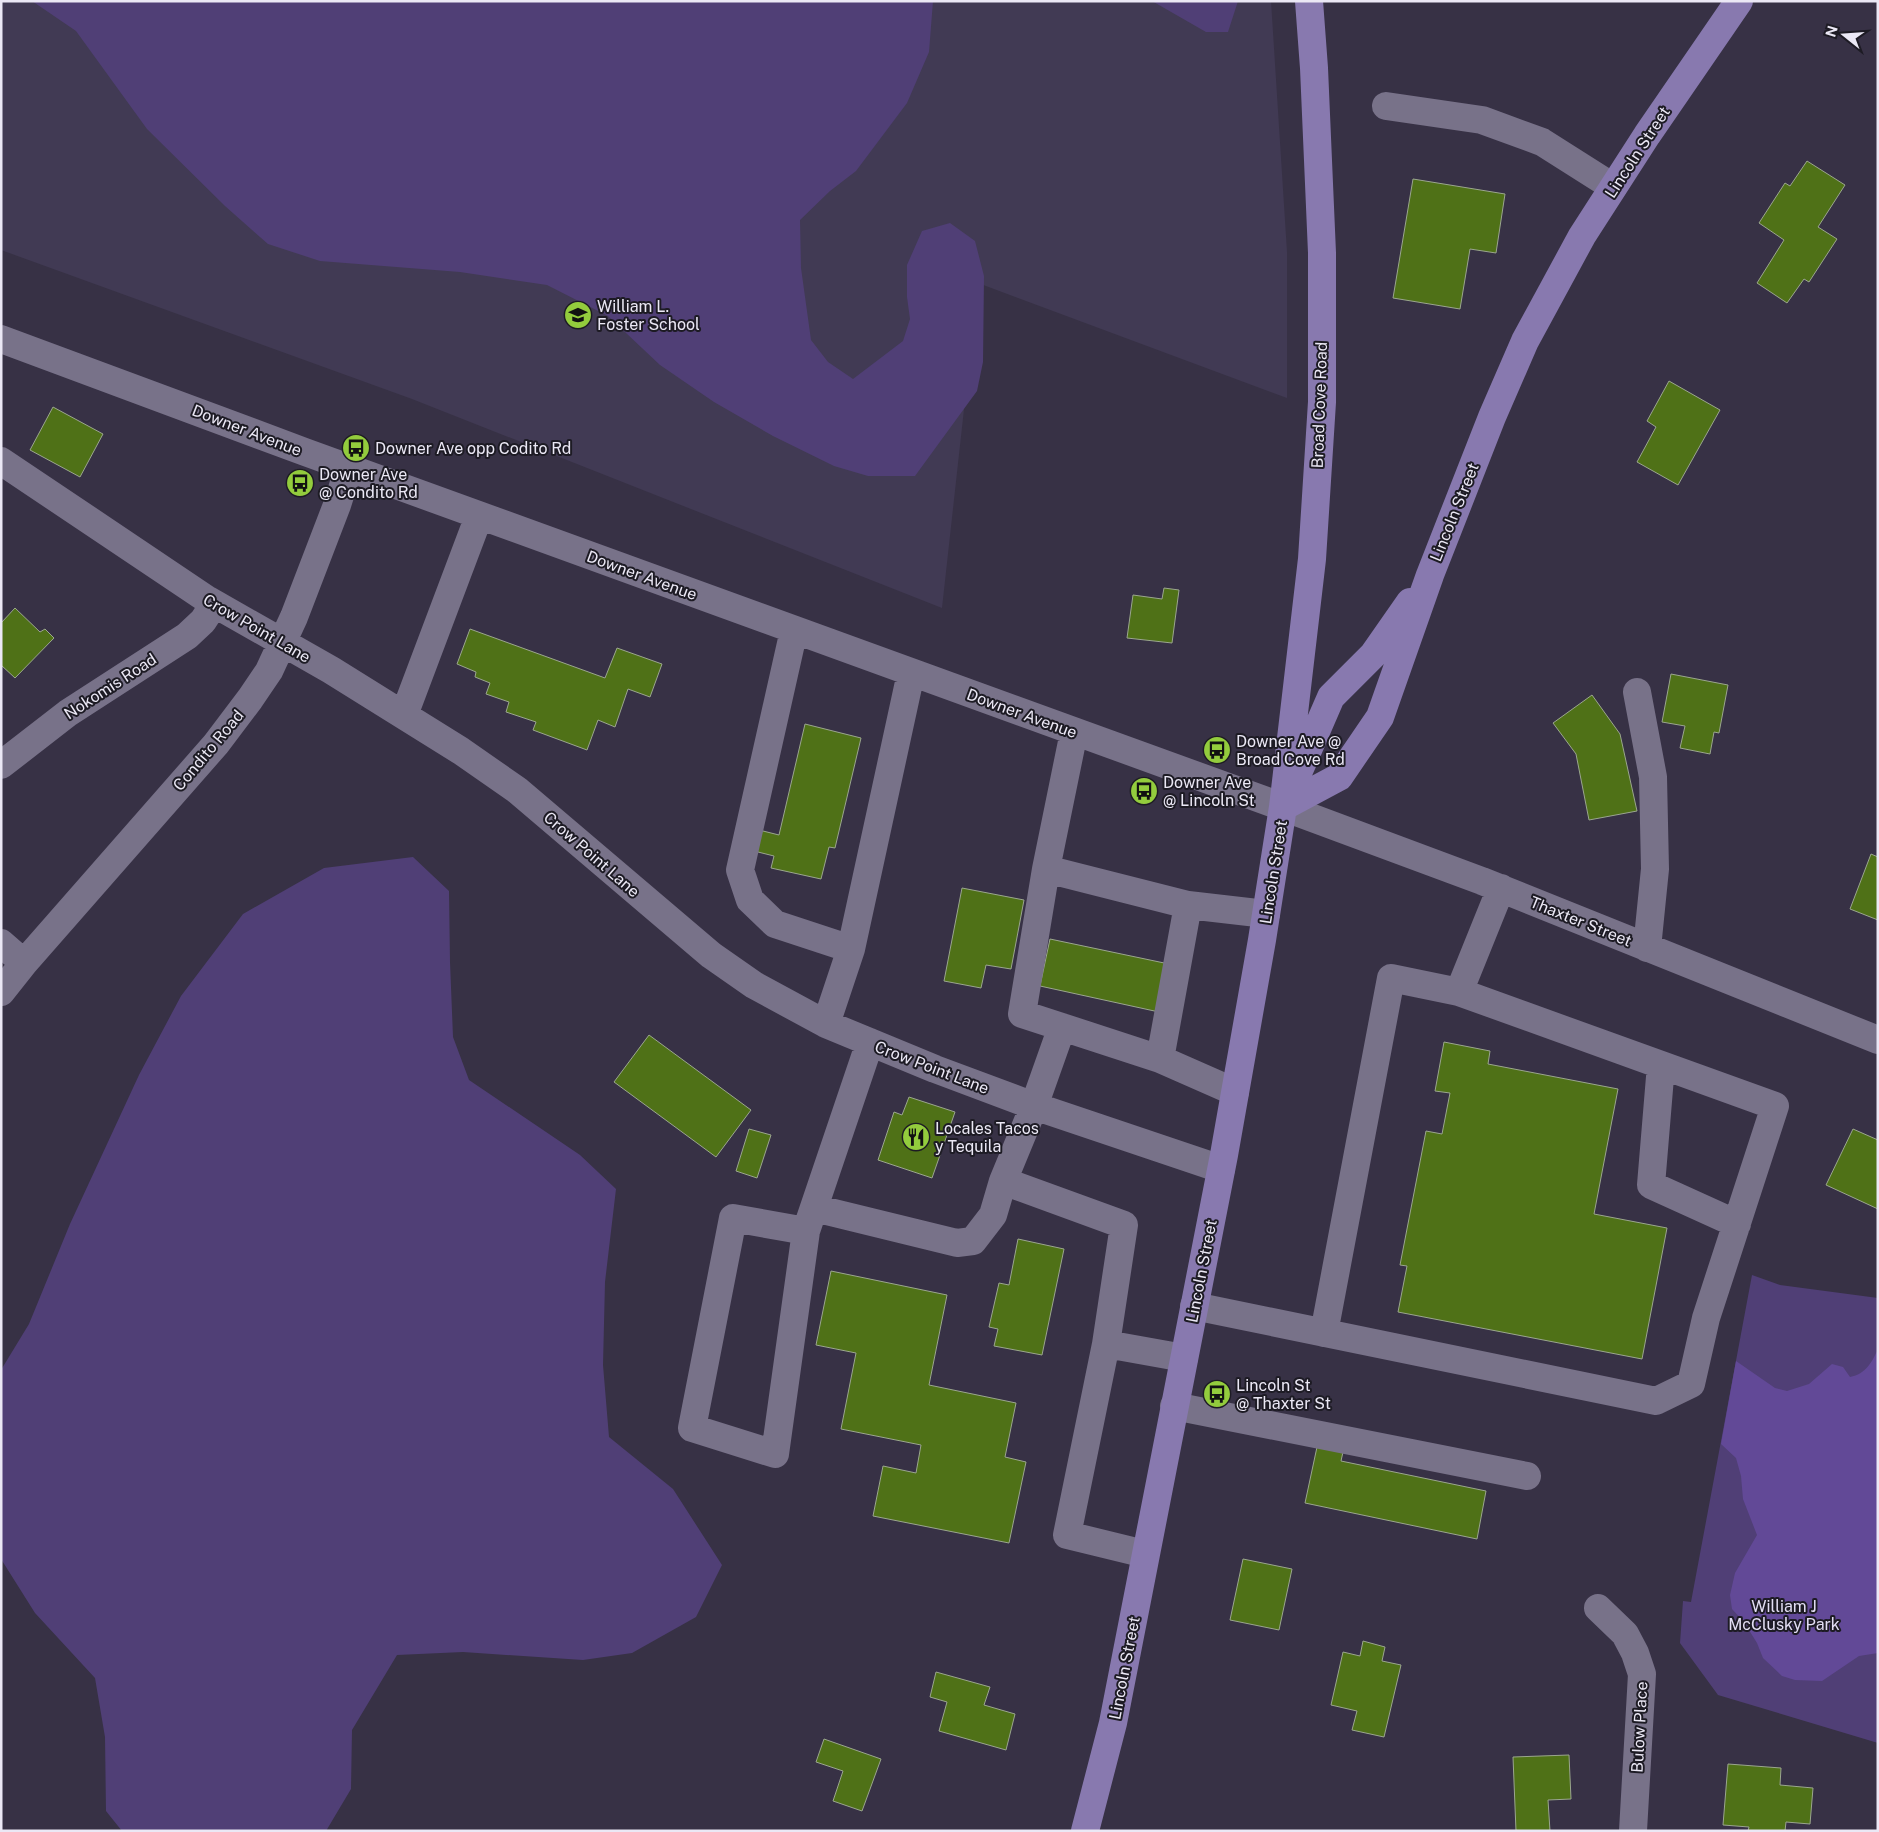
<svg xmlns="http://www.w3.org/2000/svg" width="1879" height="1832" font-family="'Public Sans',sans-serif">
  <rect width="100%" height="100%" fill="#373145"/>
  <path fill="#413a54" d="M1,1H1271L1287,252V398L978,283L942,608L412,399L1,250Z"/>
  <path fill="#503f76" d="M32,1H933L929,52L907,103L856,171L830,191L800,220L801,268L811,340L828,362L853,379L903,341L910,319L907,297V265L922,231L950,223L975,241L984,276L983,362L977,391L915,476H868L834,466L773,436L714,402L660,365L608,316L547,285L460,272L320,261L268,244L225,206L147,129L76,31Z
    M1152,1H1238L1228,32H1206Z
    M413,857L449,891L450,962L453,1037L469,1080L580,1155L616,1189L605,1282L603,1365L609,1437L673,1489L722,1565L696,1617L632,1653L583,1660L463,1652L397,1655L352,1730L351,1789L326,1831H122L106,1811L105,1737L95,1678L35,1613L1,1559V1370L29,1324L70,1224L139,1075L181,996L243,914L324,868Z
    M1752,1275L1780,1285L1878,1298V1743L1718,1695L1680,1643L1683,1601L1691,1602Z"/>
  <path fill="#624997" d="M1878,1349V1653L1859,1656L1822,1681L1795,1680L1782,1676L1763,1658L1757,1643L1744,1622L1732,1609L1730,1595L1735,1573L1757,1535L1743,1499L1741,1476L1736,1458L1721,1444L1736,1361L1775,1388L1787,1391L1809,1384L1832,1364L1843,1367L1850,1377C1866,1374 1872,1362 1878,1349Z"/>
  <path fill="#4f7117" stroke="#9ba68f" d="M1807,161L1845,185L1818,227L1837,239L1809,282L1804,279L1787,303L1757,283L1784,240L1759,223L1785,183L1790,186Z
    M1413,179L1505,194L1496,253L1470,249L1460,309L1393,298Z
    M1669,381L1720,410L1678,485L1637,462L1656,427L1647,421Z
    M53,407L103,434L80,477L30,450Z
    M1164,588L1179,590L1172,643L1127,638L1133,595L1162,599Z
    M15,608L40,632L45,629L54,638L15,678L1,665V623Z
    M470,629L605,678L617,648L662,664L650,697L628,689L615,727L598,720L587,750L533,730L536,722L506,712L509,702L486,694L490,683L475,677L476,672L457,664Z
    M1671,674L1728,685L1719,733L1714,732L1710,754L1680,748L1685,726L1662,722Z
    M1592,695L1620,734L1637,811L1589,820L1576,754L1553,723Z
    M805,724L861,738L835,848L829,847L821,879L771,868L774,856L750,850L755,829L779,835Z
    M1871,854L1878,857V920L1850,909Z
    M962,888L1024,900L1011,969L986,965L981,988L944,981Z
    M1050,939L1169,964L1159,1012L1040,986Z
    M649,1035L751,1110L716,1157L614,1082Z
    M1444,1042L1490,1051L1488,1064L1618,1089L1594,1214L1667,1228L1642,1359L1398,1312L1407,1266L1400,1265L1426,1131L1442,1134L1450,1093L1435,1091Z
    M909,1097L955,1112L932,1178L878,1160L894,1112L902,1115Z
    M749,1129L771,1135L757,1178L736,1171Z
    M1853,1129L1878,1140V1209L1826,1185Z
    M1018,1239L1064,1249L1042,1355L994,1346L998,1329L989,1327L999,1283L1009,1285Z
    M831,1271L947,1295L929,1385L1016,1403L1005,1457L1026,1462L1009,1543L873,1516L883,1466L916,1473L921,1445L841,1429L856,1353L816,1345Z
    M1317,1447L1343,1452L1341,1461L1486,1491L1477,1539L1305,1503Z
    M1243,1559L1292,1569L1279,1630L1230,1620Z
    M1363,1641L1385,1647L1382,1661L1401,1665L1384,1737L1352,1730L1357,1711L1331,1705L1343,1652L1360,1656Z
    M936,1672L990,1687L984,1705L1015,1714L1006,1750L939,1731L947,1702L930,1697Z
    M824,1739L881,1759L862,1811L833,1801L843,1771L816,1762Z
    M1569,1755L1571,1799L1548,1800L1550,1831H1516L1513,1757Z
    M1728,1764L1781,1768L1780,1785L1813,1788L1810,1824L1786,1822L1785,1831H1748L1749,1827L1723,1825Z"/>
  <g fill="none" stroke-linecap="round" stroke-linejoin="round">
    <path stroke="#787289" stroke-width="28" d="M1386,106L1482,120L1542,142L1613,187
      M1,339L305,452L1283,807L1482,881L1878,1040
      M1,461L208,600L331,670L461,751L517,790L711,955L754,985L826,1024L935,1069L1034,1106L1221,1169
      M794,630L740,870L750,900L775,924L851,949L911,673
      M1637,692L1653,777L1655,869L1647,948
      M404,715L479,516
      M1074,732L1046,869L1188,905
      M1,765L68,713L187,636L203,621L214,604
      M1046,869L1022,1014L1160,1059
      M1,943L24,963
      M1,992L24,963L216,744L250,699L269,671L294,617L337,505L349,467
      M826,1024L851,949
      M1062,1027L1034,1106L1003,1181L1124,1225L1106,1344L1184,1358
      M1661,1065L1651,1185L1737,1224
      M1235,1092L1160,1059L1188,905L1266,914
      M814,1208L957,1243L973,1241L993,1215L1003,1181
      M806,1231L733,1218L692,1428L775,1454L806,1231L870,1042
      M1194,1306L1656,1401L1691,1384L1706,1318L1775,1106L1459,992L1501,888
      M1324,1333L1391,978L1459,992
      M1106,1344L1067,1535L1145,1554
      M1174,1406L1527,1476
      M1598,1608L1625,1634L1635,1653L1642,1674L1633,1831"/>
    <path stroke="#8879af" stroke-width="28" d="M1295,780L1331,697L1373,655L1410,602
      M1283,807L1339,777L1380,717L1430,575L1492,417L1525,341L1582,236L1647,135L1739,1
      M1085,1831L1113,1723L1224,1155L1262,940L1283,807L1312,559L1322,402V253L1314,68L1309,1"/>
  </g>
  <defs>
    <g id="school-disc" transform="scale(1.4375)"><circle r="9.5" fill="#93cc3d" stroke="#1d1b24"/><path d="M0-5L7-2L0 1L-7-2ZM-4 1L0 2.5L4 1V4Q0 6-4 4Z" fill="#111"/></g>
    <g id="bus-disc" transform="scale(1.4375)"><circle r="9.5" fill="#93cc3d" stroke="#1d1b24"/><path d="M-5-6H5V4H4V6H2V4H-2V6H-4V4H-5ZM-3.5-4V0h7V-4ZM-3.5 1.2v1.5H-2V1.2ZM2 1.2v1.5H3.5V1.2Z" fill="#111"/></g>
    <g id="restaurant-disc" transform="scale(1.4375)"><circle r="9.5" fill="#93cc3d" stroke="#1d1b24"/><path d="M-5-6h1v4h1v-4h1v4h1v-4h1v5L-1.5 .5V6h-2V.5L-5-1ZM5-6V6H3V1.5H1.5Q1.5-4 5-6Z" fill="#111"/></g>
  </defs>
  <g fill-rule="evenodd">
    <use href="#school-disc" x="578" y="315"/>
    <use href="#bus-disc" x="356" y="448"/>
    <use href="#bus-disc" x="300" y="483"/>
    <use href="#bus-disc" x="1217" y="750"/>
    <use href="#bus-disc" x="1144" y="791"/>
    <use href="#restaurant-disc" x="916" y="1137"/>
    <use href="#bus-disc" x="1217" y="1394"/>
  </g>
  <g text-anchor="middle" stroke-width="4" stroke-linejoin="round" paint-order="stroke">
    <g font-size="16" fill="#ebe8f5" stroke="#1d1b24">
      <text transform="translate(1637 152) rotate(-57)" y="6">Lincoln Street</text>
      <text transform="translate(1319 405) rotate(-88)" y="6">Broad Cove Road</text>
      <text transform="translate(247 430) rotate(21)" y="6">Downer Avenue</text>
      <text transform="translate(1454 512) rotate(-68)" y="6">Lincoln Street</text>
      <text transform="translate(642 575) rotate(20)" y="6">Downer Avenue</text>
      <text transform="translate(257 628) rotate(30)" y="6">Crow Point Lane</text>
      <text transform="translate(110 686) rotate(-33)" y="6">Nokomis Road</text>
      <text transform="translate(1022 713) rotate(20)" y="6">Downer Avenue</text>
      <text transform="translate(208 750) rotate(-50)" y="6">Condito Road</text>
      <text transform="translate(592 854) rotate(41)" y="6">Crow Point Lane</text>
      <text transform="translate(1273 872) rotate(-81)" y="6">Lincoln Street</text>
      <text transform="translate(1581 921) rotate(22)" y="6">Thaxter Street</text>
      <text transform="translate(932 1067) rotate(21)" y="6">Crow Point Lane</text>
      <text transform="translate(1201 1271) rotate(-79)" y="6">Lincoln Street</text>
      <text transform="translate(1124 1668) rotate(-79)" y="6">Lincoln Street</text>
      <text transform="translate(1639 1727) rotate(-87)" y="6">Bulow Place</text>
    </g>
    <g font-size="16" fill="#ebe8f5" stroke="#1d1b24" text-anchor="start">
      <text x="597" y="312">William L.<tspan x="597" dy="18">Foster School</tspan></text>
      <text x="375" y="454">Downer Ave opp Codito Rd</text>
      <text x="319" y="480">Downer Ave<tspan x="319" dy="18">@ Condito Rd</tspan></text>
      <text x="1236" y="747">Downer Ave @<tspan x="1236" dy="18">Broad Cove Rd</tspan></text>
      <text x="1163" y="788">Downer Ave<tspan x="1163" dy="18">@ Lincoln St</tspan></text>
      <text x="935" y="1134">Locales Tacos<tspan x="935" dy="18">y Tequila</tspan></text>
      <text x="1236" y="1391">Lincoln St<tspan x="1236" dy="18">@ Thaxter St</tspan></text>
    </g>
    <g font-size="16" fill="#e3def4" stroke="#1d1b24">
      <text x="1784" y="1612">William J<tspan x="1784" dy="18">McClusky Park</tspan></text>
    </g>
  </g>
  <rect width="1879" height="1832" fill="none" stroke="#ebe8f5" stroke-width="5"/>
  <g transform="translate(1844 35) rotate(287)" stroke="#1d1b24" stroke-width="4" paint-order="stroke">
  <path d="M0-4L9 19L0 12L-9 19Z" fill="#ebe8f5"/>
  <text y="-8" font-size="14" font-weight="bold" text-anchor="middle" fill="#ebe8f5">N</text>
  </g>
</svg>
